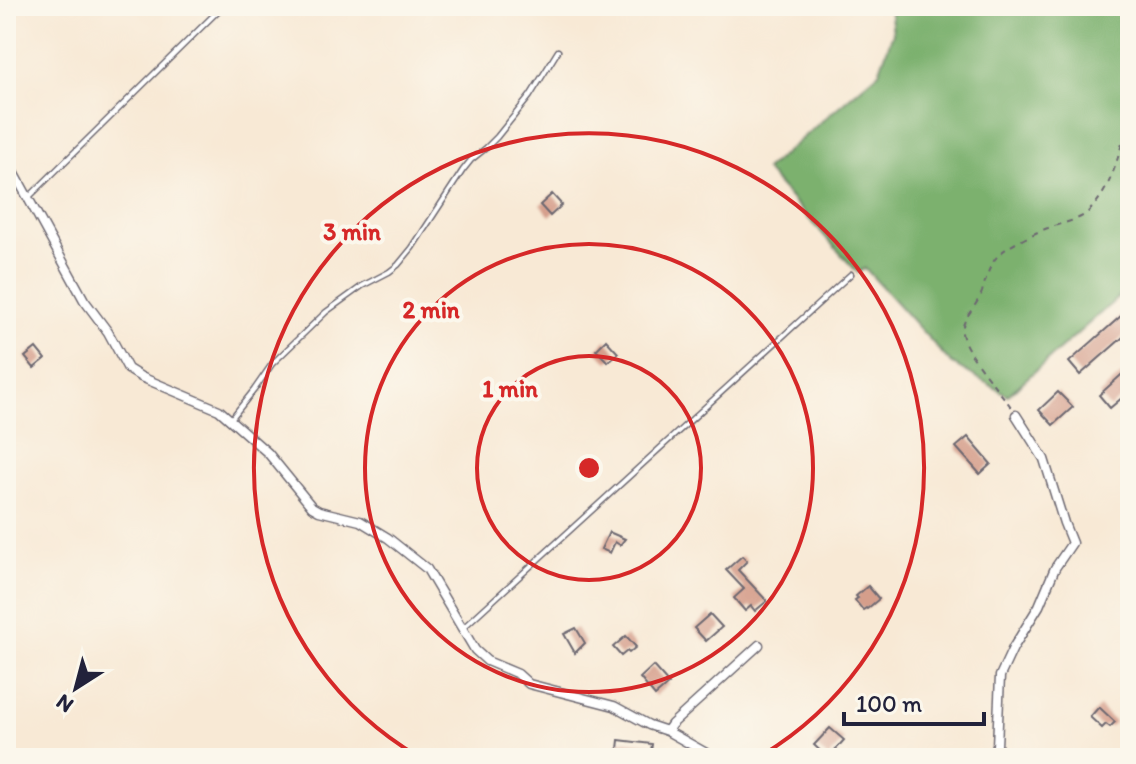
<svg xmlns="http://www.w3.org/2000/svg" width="1136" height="764" font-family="Itim,sans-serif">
  <rect width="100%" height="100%" fill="#fbf7ec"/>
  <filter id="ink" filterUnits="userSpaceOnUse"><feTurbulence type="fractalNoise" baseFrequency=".0125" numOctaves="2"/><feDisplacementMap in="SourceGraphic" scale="16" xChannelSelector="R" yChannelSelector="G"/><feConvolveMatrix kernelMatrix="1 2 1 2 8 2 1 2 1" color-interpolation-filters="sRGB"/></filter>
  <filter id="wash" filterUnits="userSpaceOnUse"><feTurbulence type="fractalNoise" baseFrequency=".006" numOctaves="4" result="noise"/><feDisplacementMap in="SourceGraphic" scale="32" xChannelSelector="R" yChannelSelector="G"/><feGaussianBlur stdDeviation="1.8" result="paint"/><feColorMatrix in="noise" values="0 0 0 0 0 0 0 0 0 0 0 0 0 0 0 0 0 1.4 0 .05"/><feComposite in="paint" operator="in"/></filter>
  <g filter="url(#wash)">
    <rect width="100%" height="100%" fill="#f8e9d5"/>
    <path fill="#7cb16e" stroke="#4f6a54" stroke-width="2" d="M890,6H1130V287L1008,395L951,363L865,268L858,273L765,170L879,72L893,33Z"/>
    <g id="blocks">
      <path fill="#d59e8b" d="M552,194L562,205L550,216L540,205Z
        M1130,308V331L1080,375L1069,362Z
        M606,340L618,353L608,362L596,350Z
        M36,348L45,359L34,368L25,357Z
        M1130,367V391L1110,408L1099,395Z
        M1058,392L1073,407L1053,425L1039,410Z
        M968,437L991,464L980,474L956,447Z
        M609,532L625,539L620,545L615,542L610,553L601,549Z
        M742,556L747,561L738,570L767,601L755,611L751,606L745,611L734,598L744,589L726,570Z
        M868,586L879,599L867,609L866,608L863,610L855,600L858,598L856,596Z
        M710,614L722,627L706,641L694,628Z
        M576,628L585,643L575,653L564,634Z
        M626,636L636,647L629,653L627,651L621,656L613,647Z
        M653,666L669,684L655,696L640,678Z
        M1099,707L1115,722L1110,727L1106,724L1102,728L1090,717Z
        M830,728L844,740L828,758L814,745Z
        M619,740L652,744L650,758H617Z"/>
    </g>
  </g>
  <g filter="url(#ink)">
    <use href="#blocks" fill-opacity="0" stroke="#6d6871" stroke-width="2"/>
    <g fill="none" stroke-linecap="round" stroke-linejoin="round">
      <g stroke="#6d6871" stroke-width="7">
        <path id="service" d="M30,196L223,6
          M231,419L254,390L272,364L326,312L362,286L389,272L398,265L412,248L463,170L471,160L486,148L497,137L530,96L558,51
          M464,627L851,274"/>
      </g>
      <g stroke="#6d6871" stroke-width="11">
        <path id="minor" d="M6,162L10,165L84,300L108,332L128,369L141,377L219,410L268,453L312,507L319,511L360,521L388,538L427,569L475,650L487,661L518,674L529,684L614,706L649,725L667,731L715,758
          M667,731L672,724L759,645
          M978,758L992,753L997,746L1000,676L1013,648L1039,606L1055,568L1072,543L1064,523L1044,459L1016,415"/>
      </g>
      <path stroke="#6d6871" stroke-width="2" stroke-dasharray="6 6" stroke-linecap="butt" d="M1011,407C1000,391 960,348 962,330C964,316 977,306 982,292C990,264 993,254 1020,241C1029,236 1039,231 1048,228C1061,223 1078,221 1088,212C1115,186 1118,151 1130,118"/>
      <use href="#service" stroke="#fff" stroke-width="4"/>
      <use href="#minor" stroke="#fff" stroke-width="8"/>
    </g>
  </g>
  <g fill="none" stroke="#d62828" stroke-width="4">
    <circle cx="589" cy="468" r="112"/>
    <circle cx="589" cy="468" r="224"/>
    <path d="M419 757A335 335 0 1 1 759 757"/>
  </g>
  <circle cx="589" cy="468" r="12" fill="#d62828" stroke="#fbf7ec" stroke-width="4"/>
  <g font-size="24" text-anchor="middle" font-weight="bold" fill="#d62828" stroke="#fbf7ec" stroke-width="8" stroke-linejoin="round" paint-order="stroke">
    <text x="352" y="240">3 min</text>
    <text x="431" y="318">2 min</text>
    <text x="510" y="397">1 min</text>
  </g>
  <rect width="1136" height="764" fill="none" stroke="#fbf7ec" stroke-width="32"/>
  <g transform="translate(76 688) rotate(216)" stroke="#fbf7ec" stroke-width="6" paint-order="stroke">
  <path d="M0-6L14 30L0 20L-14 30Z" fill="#22223b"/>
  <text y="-12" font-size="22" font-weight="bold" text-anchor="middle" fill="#22223b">N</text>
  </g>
  <path d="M844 712v12h140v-12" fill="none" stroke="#22223b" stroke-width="4"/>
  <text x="856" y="712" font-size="24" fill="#22223b" stroke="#fbf7ec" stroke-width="6" paint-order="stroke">100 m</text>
</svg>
